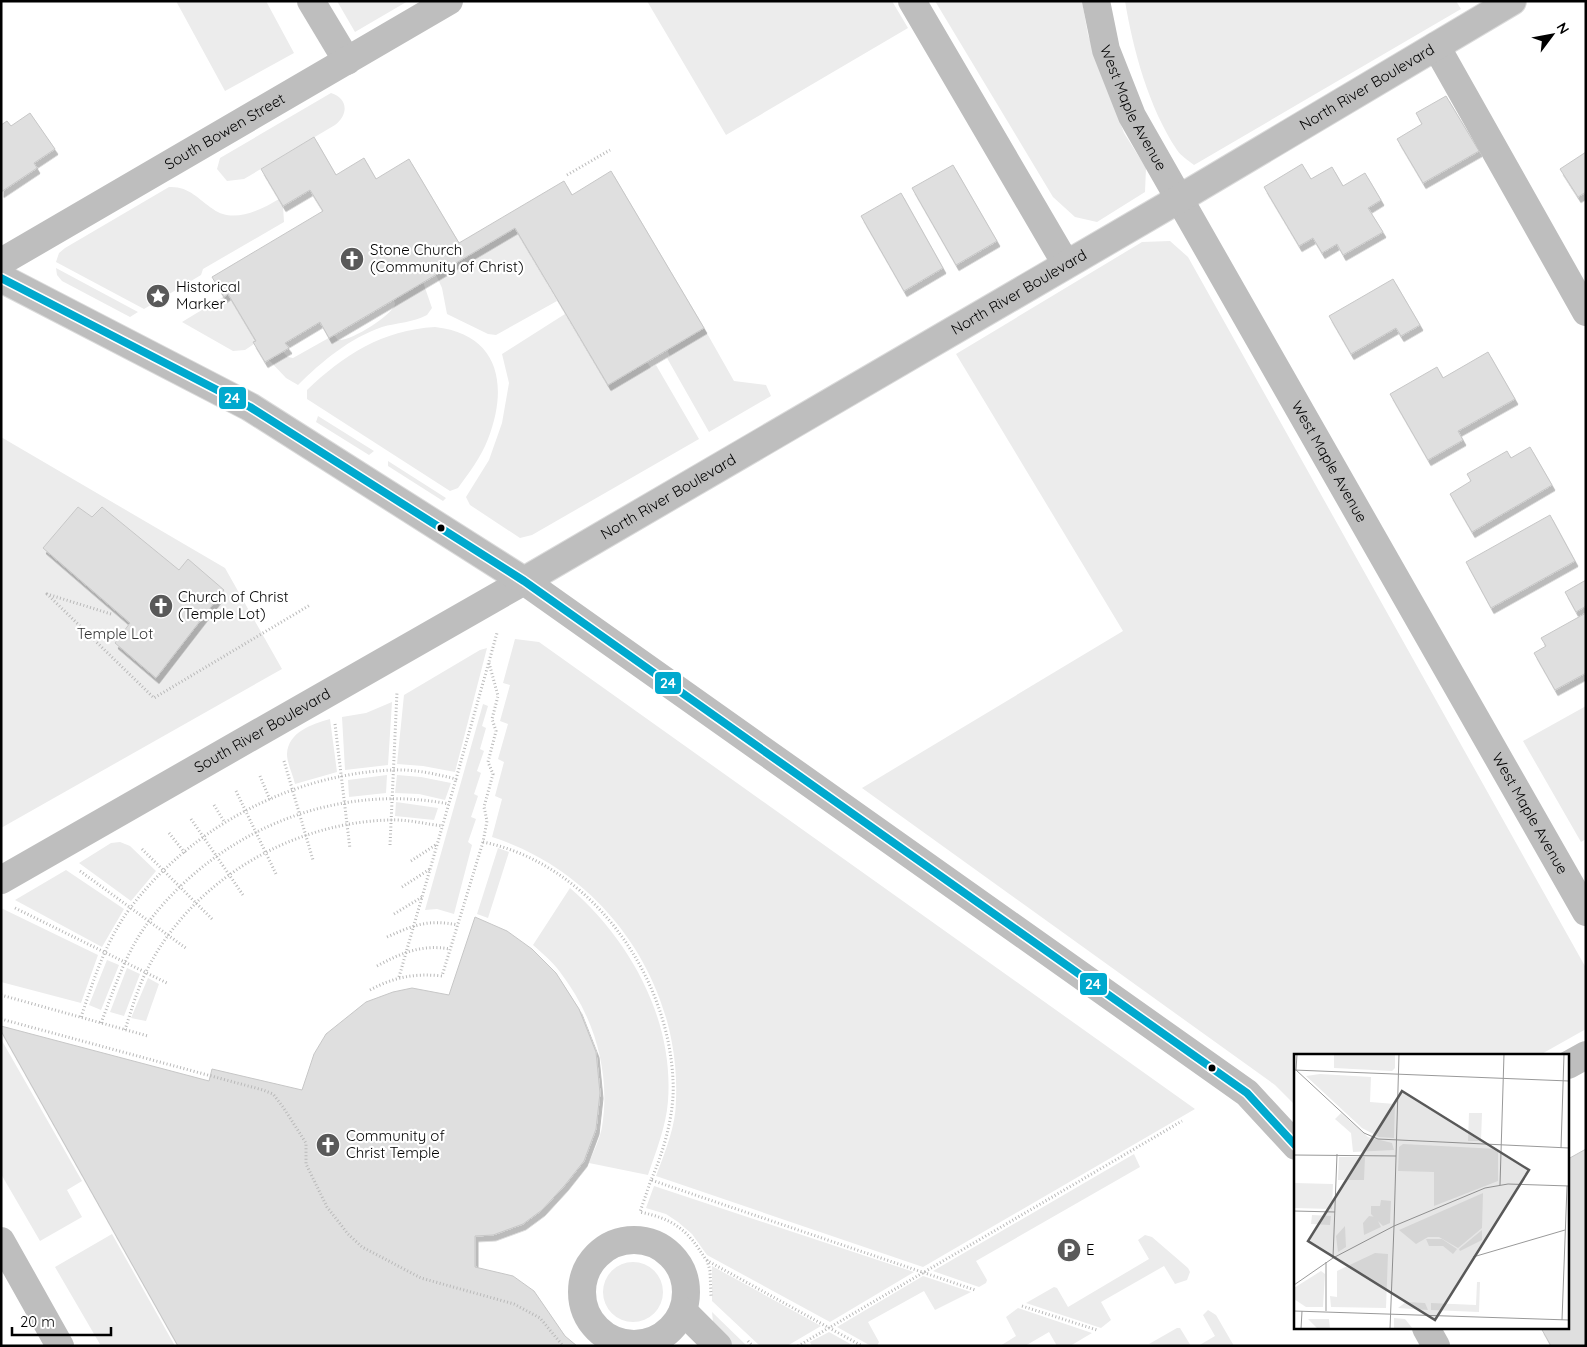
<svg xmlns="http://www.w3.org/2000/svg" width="1587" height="1347" font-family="Quicksand,sans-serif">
  <defs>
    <filter id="shadow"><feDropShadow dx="3" dy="5.5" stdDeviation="0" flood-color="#0004"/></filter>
  </defs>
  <rect width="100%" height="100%" fill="#fff"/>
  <path fill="#ececec" d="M176,1H266L294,53L225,91Z
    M337,1H408L355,32Z
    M647,1H892L908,28L726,135Z
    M935,1H1082L1088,35L1124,133L1146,168L1145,192L1097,222L1075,217L1053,197Z
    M1125,1H1456L1461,9L1194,165C1188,160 1181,156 1177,150C1149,108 1133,50 1125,1Z
    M331,93C349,99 348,115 335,125L244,179L227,181L217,169L220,158Z
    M169,187C189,186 198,199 213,209C233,224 261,210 279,199L283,206L284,222L203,269L201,275L144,309L56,262L59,253L65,248Z
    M515,228L557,301L496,335L488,334L447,314L442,288L436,275Z
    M1170,241L1188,257L1586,968V1029L1538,1056H1296V1106L1275,1085L862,788L1123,631L956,354L1142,242Z
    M56,268L138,312L130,317L62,281L57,275Z
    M423,282L432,308L427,315C415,322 396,323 382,327C350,338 322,361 298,385L286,378L269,360L283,352L288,357L293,358L334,335L338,340C350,342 393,315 395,304L394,300Z
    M228,294L256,341L253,342L254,344L245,350L233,351L182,322Z
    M565,314L608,385L647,362L651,368L656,365L699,439L532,535L520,538L470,505L466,497L489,460L502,423L509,383L502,354Z
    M435,327C499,334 509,385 488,439C481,457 469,473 458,488L450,491L307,399V390C344,355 382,330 435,327Z
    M704,328L734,381L766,385L771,396L709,432L667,358L670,356L667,350Z
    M318,416L374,451L369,455L316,422Z
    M1,437L225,568L282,669L1,828Z
    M388,461L446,498L443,501L388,466Z
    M515,639L539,642L1195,1109L923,1267L656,1176C665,1152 676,1126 676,1100C681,982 603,872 492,837L502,799L495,796L504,762L498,759L508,724L500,721L510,685L503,683Z
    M487,648L455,772L423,766L397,764L404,695L480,650Z
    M392,702L388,765L345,770L342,717L366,713Z
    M483,704L488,706L482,726L486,728L480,749L484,751L477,771L481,773L474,794L478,796L471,817L476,819L468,842L472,845L454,914L437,909L425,910Z
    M1586,706V839L1581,842L1523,741Z
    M330,719L337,772L295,784C293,775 287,763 287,754C288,732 312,724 330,719Z
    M387,775L386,793L349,797L348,780Z
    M397,775L421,777L451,783L445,800L419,794L395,793Z
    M396,802L438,808L434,820L395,816Z
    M120,842L130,846L156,871L131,901L79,863L111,843Z
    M498,848L509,852L488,918L477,914Z
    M66,870L124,909L102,947L15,900Z
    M570,888C630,940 674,1019 668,1101C666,1127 656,1151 648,1175L589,1163C593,1152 600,1139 602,1127C611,1072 594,1016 560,972C553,962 542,953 533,945Z
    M1,908L98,955L81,1003L1,982Z
    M107,960L119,965L101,1010L89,1005Z
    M127,968L140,974L124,1016L110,1012Z
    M148,978L159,984L146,1021L131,1018Z
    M1,1039L82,1181L67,1190L82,1217L40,1241L1,1174Z
    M1134,1154L1140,1167L976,1261L987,1280L986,1283L979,1287L933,1271Z
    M654,1186L914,1272L830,1322L707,1255L692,1234L678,1222L666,1214L646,1208Z
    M112,1234L175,1346H101L55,1267Z
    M1145,1235L1152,1237L1188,1268L1190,1272L1187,1280L1175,1284L1164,1266L1101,1302L1111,1320L1101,1328L1026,1303L1054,1287L1057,1288L1068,1307L1149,1259L1138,1240Z
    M603 1292a30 30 0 1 1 60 0a30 30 0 1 1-60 0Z
    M712,1266L821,1326L787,1346H760L712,1301Z
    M923,1276L971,1292L935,1310L924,1291L868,1322L879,1342L877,1346H871L837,1327Z
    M1018,1308L1092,1333L1070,1346H1057L1049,1332L1025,1346H1000L1016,1336L1006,1317Z
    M1208,1310L1216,1315L1234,1346H1198L1215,1336L1203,1315Z
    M712,1312L747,1346H733L711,1324L713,1322Z
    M1177,1328H1180L1191,1346L1149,1344Z
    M829,1332L854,1346H812L810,1342Z"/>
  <path fill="#dfdfdf" stroke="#c7c7c7" filter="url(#shadow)" d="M1446,96L1479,151L1423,183L1397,139L1422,124L1416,113Z
    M30,113L55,149L34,163L37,168L1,192V125L7,121L11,126Z
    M314,137L336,175L364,158L376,179L409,159L459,243L564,181L572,195L611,171L704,328L608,385L515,228L329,338L320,322L285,343L289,348L265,362L253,342L256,341L228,294L224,297L212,277L323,211L310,190L283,206L261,169Z
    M1586,152V192L1578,197L1560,169Z
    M1302,164L1311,179L1332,167L1343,186L1365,173L1381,200L1368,208L1383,232L1343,255L1337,244L1322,253L1313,238L1299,246L1264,187Z
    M953,165L997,241L956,265L912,188Z
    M901,193L943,268L904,291L861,216Z
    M1393,279L1420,325L1401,336L1396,328L1351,354L1329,316Z
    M1488,352L1515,399L1458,431L1463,440L1428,460L1390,394L1437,367L1443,378Z
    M1530,447L1552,485L1472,532L1450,494L1471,481L1467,474L1507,451L1511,458Z
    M78,507L92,517L102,507L179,570L188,559L224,590L156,678L115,643L130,623L43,548Z
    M1550,515L1575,561L1491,608L1466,562Z
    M1586,580V606L1576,612L1565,592Z
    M1586,613V673L1555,690L1534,653L1546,646L1541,638Z
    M475,917L507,931L532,949L556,973L579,1009L596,1052L600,1093L596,1129L584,1161L565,1185L542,1210L523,1224L493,1235L475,1236V1267L513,1276L534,1291L565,1336L577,1346H178L1,1031V1026L209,1081L212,1069L302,1090L314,1054L326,1034L366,1002L393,992L412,988L449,995Z
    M1586,1149V1346H1551L1541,1328H1568V1159Z"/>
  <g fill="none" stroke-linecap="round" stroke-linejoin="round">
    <g stroke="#dbdbdb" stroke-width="30">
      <g id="major">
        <path id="s4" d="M1,278L250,407L524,581L1179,199L1512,1"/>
      </g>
    </g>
    <path stroke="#b9b9b9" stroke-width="3" stroke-dasharray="1 2.5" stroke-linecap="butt" d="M567,175L610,150
      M111,614L47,594L154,698L310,605
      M489,663L498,696L492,719L496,731L488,762L493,774L484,807L487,821L483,842C591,864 668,974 673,1080C675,1112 664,1151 651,1180L975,1290
      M335,724L350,849
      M284,761L313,860
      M260,776L270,800
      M236,791L276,874
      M214,805L225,823
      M191,819L243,895
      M169,833L185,853
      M390,845L397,692
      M142,849L213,920
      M411,861L437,844
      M80,871L187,949
      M402,887L430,869
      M15,908L167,983
      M394,914L422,897
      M387,937C414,925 428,919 458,925
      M377,966C401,953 422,944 450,949
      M399,977L456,779
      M370,990C394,977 415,973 442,976L483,842
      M1,995L148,1036
      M81,1017C94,979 106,940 131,907C192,827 292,774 393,770C414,769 436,774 456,779L497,633
      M1,1019L263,1090L273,1094L283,1107L306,1143V1164L327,1207L348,1234L362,1247L421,1278L514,1304L540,1318L563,1346
      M101,1023C115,987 126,951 150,920C220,830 336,782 449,804
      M125,1030C131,1011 137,990 146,972C190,882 289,823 389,820C407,819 425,824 443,826
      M651,1180L640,1212C674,1219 688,1230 706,1260L862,1346
      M707,1260L710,1271L711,1296
      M1022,1306L1097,1330
      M748,1341L753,1346
      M798,1346L1182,1121"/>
    <g stroke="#bebebe" stroke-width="28">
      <path d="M311,1L347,61"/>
      <path d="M912,1L1066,264"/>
      <path id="s1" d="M1096,1L1106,50L1132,116L1586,912"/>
      <path d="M1436,46L1586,312"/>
      <path id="s2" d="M1,262L449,1"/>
      <path id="s3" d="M1,880L524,581L1247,1093L1296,1146"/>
      <path d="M1568,1065L1586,1055"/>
      <circle cx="634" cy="1292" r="52"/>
      <path d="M1,1241L60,1346"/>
      <path d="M683,1311L718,1346"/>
      <path d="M1426,1328L1436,1346"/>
    </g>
    <use href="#major" stroke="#bebebe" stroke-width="28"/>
    <g stroke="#fff" stroke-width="11">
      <path id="bus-1" d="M1,278L250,407L524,581L1247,1093L1296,1146"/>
    </g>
    <use href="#bus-1" stroke="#00a9ce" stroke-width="8"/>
  </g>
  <defs>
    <g id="church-disc" transform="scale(1.25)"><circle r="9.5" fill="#595959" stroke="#fff"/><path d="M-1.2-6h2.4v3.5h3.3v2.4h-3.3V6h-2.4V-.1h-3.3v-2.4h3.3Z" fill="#fff"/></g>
    <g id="sight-disc" transform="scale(1.25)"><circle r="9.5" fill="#595959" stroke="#fff"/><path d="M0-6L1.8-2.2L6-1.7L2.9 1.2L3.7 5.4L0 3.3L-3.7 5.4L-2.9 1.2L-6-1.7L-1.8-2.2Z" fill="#fff"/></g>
    <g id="parking-disc" transform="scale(1.25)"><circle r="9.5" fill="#595959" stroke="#fff"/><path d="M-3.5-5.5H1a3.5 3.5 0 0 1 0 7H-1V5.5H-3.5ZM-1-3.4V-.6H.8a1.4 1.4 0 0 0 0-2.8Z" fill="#fff"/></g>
  </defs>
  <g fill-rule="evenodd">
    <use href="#church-disc" x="352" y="259"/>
    <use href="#sight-disc" x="158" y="296"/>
    <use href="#church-disc" x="161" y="606"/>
    <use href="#church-disc" x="328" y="1145"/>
    <use href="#parking-disc" x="1069" y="1250"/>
  </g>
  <g fill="#000" stroke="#fff" stroke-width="2">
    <circle cx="441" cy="528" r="4.5"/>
    <circle cx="1212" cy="1068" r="4.5"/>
  </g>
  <g text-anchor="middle" stroke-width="4.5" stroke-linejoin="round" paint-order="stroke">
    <g font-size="15" fill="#000" stroke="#fff">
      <text dy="5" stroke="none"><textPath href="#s4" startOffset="1582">North River Boulevard</textPath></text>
      <text dy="5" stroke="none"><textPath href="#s1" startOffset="114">West Maple Avenue</textPath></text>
      <text dy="5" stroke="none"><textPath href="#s2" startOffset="259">South Bowen Street</textPath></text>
      <text dy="5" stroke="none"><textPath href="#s4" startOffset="1178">North River Boulevard</textPath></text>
      <text dy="5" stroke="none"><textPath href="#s1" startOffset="519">West Maple Avenue</textPath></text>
      <text dy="5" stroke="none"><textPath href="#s4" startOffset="772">North River Boulevard</textPath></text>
      <text dy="5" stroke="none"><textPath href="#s3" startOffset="301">South River Boulevard</textPath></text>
      <text dy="5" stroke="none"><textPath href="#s1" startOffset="924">West Maple Avenue</textPath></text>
    </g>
    <g font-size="15" fill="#000" stroke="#fff" text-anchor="start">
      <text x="370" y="255">Stone Church<tspan x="370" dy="17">(Community of Christ)</tspan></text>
      <text x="176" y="292">Historical<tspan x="176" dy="17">Marker</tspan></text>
      <text x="178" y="602">Church of Christ<tspan x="178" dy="17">(Temple Lot)</tspan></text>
      <text x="346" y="1141">Community of<tspan x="346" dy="17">Christ Temple</tspan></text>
      <text x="1086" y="1255">E</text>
    </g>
    <g font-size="15" fill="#333" stroke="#fff">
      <text x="115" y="639">Temple Lot</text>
    </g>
  </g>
  <g transform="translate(1294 1054)">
    <rect width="275" height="275" fill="#fff"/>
    <path d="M40,0H101V14L98,17L40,14ZM26,20L77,23L76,48L101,50L100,84L85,83L68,74L12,22ZM47,59L74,83L98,89L100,96L59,98L57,79L41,65ZM175,59H188L187,87H174ZM109,90L204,95V127L140,152V118L104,117L105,93ZM45,103H71L70,126H44ZM0,129L39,130L38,155L0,154ZM189,139L188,174L164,194L145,183H134L122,190L105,176ZM87,146L97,147L96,169L89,172L77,160V152H86ZM18,161L37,162L36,171L17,170ZM75,162L82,163L87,173L70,181L69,169ZM51,172L52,193L44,198L42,182ZM188,176V186L166,197L165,195ZM132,185H148L163,195L159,200L149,192H135ZM81,199L94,200L92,254L37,253L36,242L43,243V217ZM27,217L31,220L29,253H12L0,245V234ZM183,228H186L185,258L137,256V249L182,251ZM112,248L131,249L134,256L104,254ZM100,264L111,265L119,275L100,274ZM14,265H35L36,275L23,274Z" fill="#ececec"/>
    <path fill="none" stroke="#999" stroke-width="1" d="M3,0L2,16L70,79L84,85L275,94M0,16L275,27M267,94L270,0M0,101L102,102M206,131L210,0M0,157L41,158M179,203L271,176M39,204L43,100M0,231L39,204L100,172L105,0M0,257L275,266M32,257V208M268,266L273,132M7,275L8,257M96,275L100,172L191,134L214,130L275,132"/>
    <path fill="#595959" fill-opacity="0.15" stroke="#595959" stroke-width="2.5" d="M108,37L235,116L141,266L14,187Z"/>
    <rect width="275" height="275" fill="none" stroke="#000" stroke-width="2.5"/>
  </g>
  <g stroke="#fff" stroke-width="2">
    <rect x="218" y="386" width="29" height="24" rx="5" fill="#00a9ce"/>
    <rect x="654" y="671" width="28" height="24" rx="5" fill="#00a9ce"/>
    <rect x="1079" y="972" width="29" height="24" rx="5" fill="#00a9ce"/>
  </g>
  <g font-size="14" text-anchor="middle" font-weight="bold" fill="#fff">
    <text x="232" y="403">24</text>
    <text x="668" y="688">24</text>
    <text x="1093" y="989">24</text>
  </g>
  <rect width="1587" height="1347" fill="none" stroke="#000000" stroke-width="5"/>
  <g transform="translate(1552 35) rotate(58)" stroke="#ffffff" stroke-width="4" paint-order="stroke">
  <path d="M0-4L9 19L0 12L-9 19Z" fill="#000000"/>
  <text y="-8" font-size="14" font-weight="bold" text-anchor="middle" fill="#000000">N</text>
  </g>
  <path d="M12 1327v8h99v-8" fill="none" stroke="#000000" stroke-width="2.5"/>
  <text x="20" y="1327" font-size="15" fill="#000000" stroke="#ffffff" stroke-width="4" paint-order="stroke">20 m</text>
</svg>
